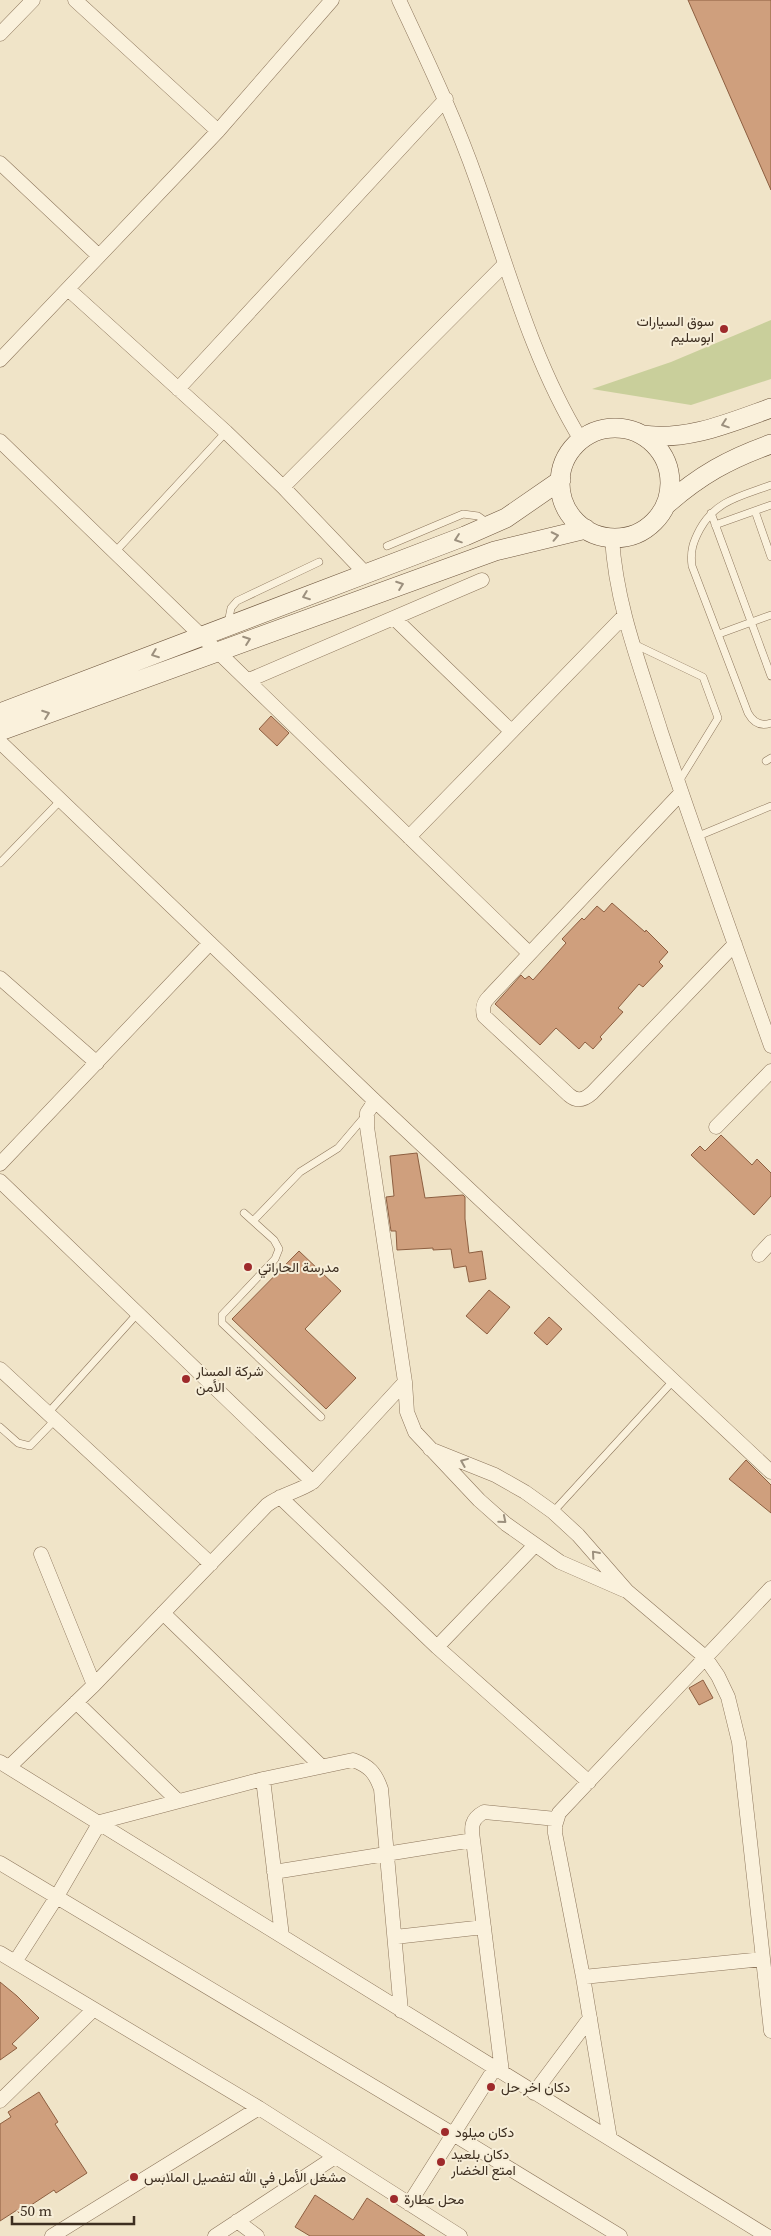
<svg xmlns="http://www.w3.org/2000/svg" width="771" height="2236" font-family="'Source Serif 4',Vazirmatn,serif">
  <rect width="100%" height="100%" fill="#f0e4c8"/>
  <path fill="#c9cf9b" d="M771,320V379L691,405L592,389L671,362Z"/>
  <path fill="#cf9f7d" stroke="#8d5f41" d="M688,0H771V190Z
    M271,716L289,733L277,746L259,729Z
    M612,903L645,932L646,930L668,952L659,962L663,966L643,987L639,984L618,1008L623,1012L600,1037L602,1039L593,1049L585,1042L579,1049L556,1028L540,1045L495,1004L521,975L525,979L529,976L533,980L566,943L562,939L582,918L584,920L597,906L604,912Z
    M721,1135L752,1165L757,1159L771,1173V1196L754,1215L691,1155L700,1146L705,1151Z
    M417,1153L425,1198L463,1195L465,1197V1219L469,1253L482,1251L486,1279L469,1282L466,1266L454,1268L451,1249L433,1250V1248L397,1250L396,1231H391L386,1197L394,1196L390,1156Z
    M299,1251L341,1291L305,1329L356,1378L326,1409L232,1319Z
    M489,1290L510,1307L487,1334L466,1316Z
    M549,1317L562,1329L547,1345L534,1333Z
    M746,1460L771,1485V1513L729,1479Z
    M703,1680L713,1698L699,1705L689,1688Z
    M0,1982L17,1996L39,2018L12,2044L17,2048L0,2060Z
    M39,2092L58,2122L55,2124L87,2173L56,2193L54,2190L19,2213L17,2210L0,2221V2124L11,2117L8,2112Z
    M315,2195L353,2220L367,2198L425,2236H310L295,2227Z"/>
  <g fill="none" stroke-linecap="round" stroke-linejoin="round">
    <g stroke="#8d765c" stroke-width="8">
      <path id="lane" d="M771,485C742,496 716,500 700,529C693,542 690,551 692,566L748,713C753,722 760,727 771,723
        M755,511L771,557
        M711,513L771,676
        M715,525L771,505
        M387,546L463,514L478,516L488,523
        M115,552L226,432
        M228,623L231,608L237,601L319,562
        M719,634L771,615
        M634,644L703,677L718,718L678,783
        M766,761L771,758
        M696,837L771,806
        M0,863L61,800
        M244,1213L274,1240L279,1249L275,1259L222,1315V1323L321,1417
        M253,1221L300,1172L338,1148L366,1115
        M48,1413L138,1313
        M0,1427L18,1443L30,1446L55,1420
        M553,1512L673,1381"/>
    </g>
    <g stroke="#8d765c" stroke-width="15">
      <path id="street" d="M75,0L218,131
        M399,0C427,60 455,118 477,181C508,268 532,360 581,440
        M0,34L33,0
        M0,163L99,256
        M68,289L226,432L283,487L366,574
        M0,360L218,131L332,0
        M178,389L446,99
        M0,441L529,953
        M283,487L505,264
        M612,538C616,606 641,668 661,732C696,837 734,942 771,1046
        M394,618L511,731
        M249,680L482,580
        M0,742L375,1101L771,1472
        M681,793L489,997C483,1003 482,1008 484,1016L569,1095C577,1102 584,1100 592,1093L735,944
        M409,837L624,616
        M0,978L97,1063
        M375,1101L367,1113V1127L405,1382L407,1412L415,1432L479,1500L506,1524L560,1562L624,1590
        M716,1127L771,1071
        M0,1164L210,943
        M0,1181L313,1482
        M759,1255L771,1242
        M0,1369L211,1564
        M430,1449L495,1475L525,1492L553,1512L578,1535L627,1591L705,1657L718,1676L728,1697L739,1742L771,2031
        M280,1497L437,1647L589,1782
        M41,1554L94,1685
        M163,1613L320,1765
        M437,1647L535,1545
        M76,1702L177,1800
        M0,1762L767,2236
        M9,1767L94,1685L267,1505C281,1494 298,1492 313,1482L405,1382
        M263,1779L282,1936
        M0,1863L453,2134L620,2236
        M274,1872L473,1840
        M395,1937L484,1927
        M0,1953L259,2108L460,2236
        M15,1962L56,1898L100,1822L263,1779L353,1760C369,1766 375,1772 381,1789L401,2011
        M583,1977L763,1959
        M502,2072L473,1840C471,1827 471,1819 484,1812L556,1819
        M534,2093L590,2018
        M0,2101L93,2010
        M610,2139L583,1977L555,1833V1826L559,1813L771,1588
        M409,2204L495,2068
        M237,2221L257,2236
        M52,2236L259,2108
        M215,2236L335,2157"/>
    </g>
    <g stroke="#6f573f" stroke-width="20">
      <path id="secondary" d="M560 483a55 55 0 1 1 110 0a55 55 0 1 1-110 0Z
        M642,435C688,441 729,423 771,408
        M666,505C700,475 729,459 771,444
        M0,713L465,536L506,518L561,480
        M0,731L495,551L586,529"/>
    </g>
    <use href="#lane" stroke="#faf1dc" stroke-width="7"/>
    <use href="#street" stroke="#faf1dc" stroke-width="14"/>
    <use href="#secondary" stroke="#faf1dc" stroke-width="19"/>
  </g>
  <defs><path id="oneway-chevron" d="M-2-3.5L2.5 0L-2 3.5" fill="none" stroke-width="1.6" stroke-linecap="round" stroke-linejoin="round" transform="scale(1.25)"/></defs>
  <g stroke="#9c907e">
    <use href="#oneway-chevron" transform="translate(725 424) rotate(161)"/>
    <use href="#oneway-chevron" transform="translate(555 536) rotate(-12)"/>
    <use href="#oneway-chevron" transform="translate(458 539) rotate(161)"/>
    <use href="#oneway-chevron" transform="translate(400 585) rotate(-20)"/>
    <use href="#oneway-chevron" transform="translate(306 596) rotate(159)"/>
    <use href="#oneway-chevron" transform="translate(247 640) rotate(-20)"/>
    <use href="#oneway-chevron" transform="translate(155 654) rotate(159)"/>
    <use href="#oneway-chevron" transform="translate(46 714) rotate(-20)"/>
    <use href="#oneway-chevron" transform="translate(464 1462) rotate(-158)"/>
    <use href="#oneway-chevron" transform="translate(503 1520) rotate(40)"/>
    <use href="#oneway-chevron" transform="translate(595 1554) rotate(-131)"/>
  </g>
  <g fill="#9e2a2b" stroke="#f7eed8" stroke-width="2">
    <circle cx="724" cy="329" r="5"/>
    <circle cx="248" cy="1267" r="5"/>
    <circle cx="186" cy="1379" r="5"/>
    <circle cx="491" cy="2087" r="5"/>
    <circle cx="445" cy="2132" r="5"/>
    <circle cx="441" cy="2162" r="5"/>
    <circle cx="134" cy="2177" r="5"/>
    <circle cx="394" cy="2199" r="5"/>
  </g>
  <g text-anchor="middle" stroke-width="4" stroke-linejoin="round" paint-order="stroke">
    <g font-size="14" fill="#3d2e20" stroke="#f7eed8" text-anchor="start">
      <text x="714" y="326" text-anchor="end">سوق السيارات<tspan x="714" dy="16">ابوسليم</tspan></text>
      <text x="258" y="1272">مدرسة الحاراتي</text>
      <text x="196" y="1376">شركة المسار<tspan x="196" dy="16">الأمن</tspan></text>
      <text x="501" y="2092">دكان اخر حل</text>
      <text x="455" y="2137">دكان ميلود</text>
      <text x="451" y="2159">دكان بلعيد<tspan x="451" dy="16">امتع الخضار</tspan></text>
      <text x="144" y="2182">مشغل الأمل في الله لتفصيل الملابس</text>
      <text x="404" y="2204">محل عطارة</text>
    </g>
  </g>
  <path d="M12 2216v8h122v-8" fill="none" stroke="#3d2e20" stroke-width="2.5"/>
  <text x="20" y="2216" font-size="15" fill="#3d2e20" stroke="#f7eed8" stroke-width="4" paint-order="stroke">50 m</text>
</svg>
